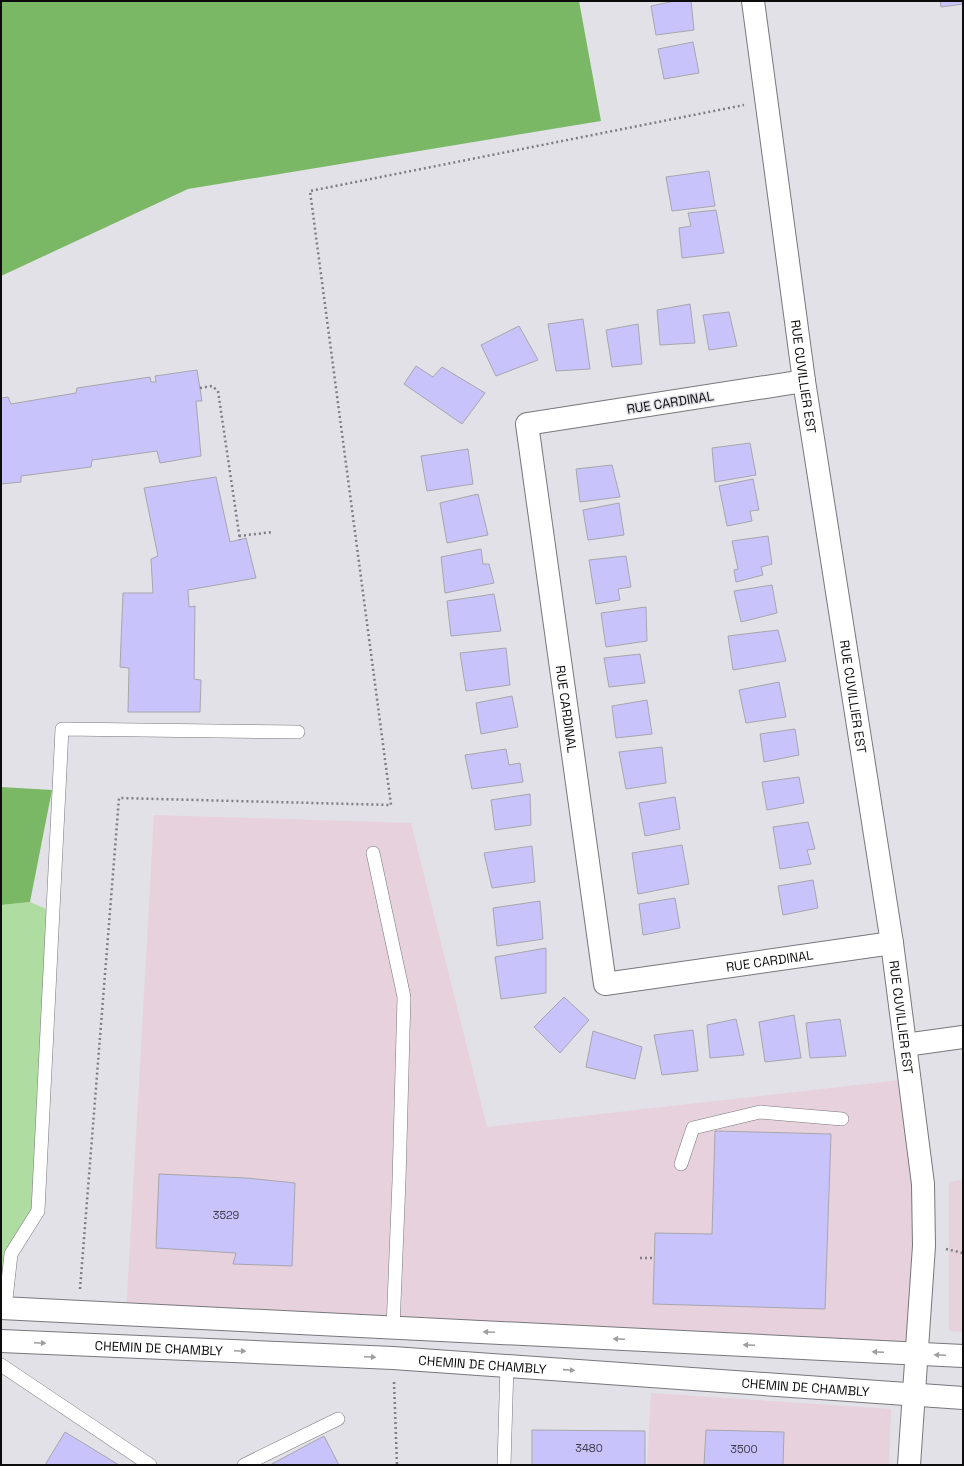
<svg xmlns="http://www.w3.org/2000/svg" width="964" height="1466" font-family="'Space Grotesk',sans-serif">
  <rect width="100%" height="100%" fill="#e2e1e7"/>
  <path fill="#e7d1dd" d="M154,815L411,823L487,1127L910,1079L917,1354L126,1314Z
    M963,1180V1332L949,1331V1182Z
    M651,1393L891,1409L889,1465H647Z"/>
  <path fill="#afdca0" d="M30,902L53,912L38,1211L5,1277H1V905Z"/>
  <path fill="#7bb865" d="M1,1H579L601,121L188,189L1,276Z
    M1,787L52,790L30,902L1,905Z"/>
  <path fill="#c9c3fb" stroke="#a7a6ac" d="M675,1H691L694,30L656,35L651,6Z
    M940,1H963V4L941,7Z
    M693,42L699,73L664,79L658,49Z
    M709,171L715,206L672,211L666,177Z
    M716,210L724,253L682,258L679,228L691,226L688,213Z
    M690,304L695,343L660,345L657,310Z
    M729,312L737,346L709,350L703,315Z
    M583,319L590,369L556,371L548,324Z
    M638,324L642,364L612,367L606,330Z
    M519,326L538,360L496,376L481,345Z
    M416,366L433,377L442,367L485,393L462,424L404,384Z
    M197,370L202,401H196L201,456L160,463L157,451L92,460L91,467L21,476V482L1,484V398L8,397L11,404L76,393L77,388L150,377L151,382H156L155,376Z
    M750,443L756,475L715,482L712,448Z
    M468,449L473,484L427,491L421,456Z
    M612,465L620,497L580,502L576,469Z
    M216,477L230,542L246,538L256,578L188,590L189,607L195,606L194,679L201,680L200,712H128L129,668L120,667L123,593H153L151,559L158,556L144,488Z
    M753,479L759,510L750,511L752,521L727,526L719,486Z
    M478,494L488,535L447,543L440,503Z
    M619,503L624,535L588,540L583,510Z
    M768,536L772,564L761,567L763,575L736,582L734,570L738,569L732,541Z
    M481,549L483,564H489L494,583L445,593L441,557Z
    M626,556L631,587L618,589L620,600L596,604L589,560Z
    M772,585L777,613L741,622L734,591Z
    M494,594L501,631L451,636L447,601Z
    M646,607L647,641L606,647L601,613Z
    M778,630L786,661L733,670L728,636Z
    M506,648L510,685L466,691L460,653Z
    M640,654L645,683L609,687L604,658Z
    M779,682L786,717L746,723L739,690Z
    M512,696L518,727L481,734L476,703Z
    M647,700L652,734L616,738L612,706Z
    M795,729L799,755L764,762L760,734Z
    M662,747L666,783L626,789L619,752Z
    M506,749L509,765L520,763L523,782L472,789L465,755Z
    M799,777L804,803L767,810L762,782Z
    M530,794L531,825L495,830L491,800Z
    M675,797L680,829L645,836L639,803Z
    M808,822L815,849L807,850L811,864L780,869L773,827Z
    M682,845L689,884L638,894L632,853Z
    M532,846L535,882L492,888L484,853Z
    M813,880L818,908L783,915L778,886Z
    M675,898L680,928L643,935L639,904Z
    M540,901L543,939L497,946L493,908Z
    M546,948V993L501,999L495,957Z
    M564,997L589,1020L560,1053L534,1027Z
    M794,1015L801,1058L765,1062L759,1022Z
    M736,1019L744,1055L710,1058L707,1025Z
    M840,1019L846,1056L810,1058L806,1023Z
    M693,1030L698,1071L662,1075L654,1035Z
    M593,1031L642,1047L635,1079L586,1067Z
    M715,1131L831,1134L825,1309L653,1304L655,1233L712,1234Z
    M159,1174L246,1178L295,1183L292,1266L233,1264L236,1253L156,1248Z
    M532,1430L645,1431V1465H532Z
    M706,1430L784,1432L783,1465H704Z
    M65,1432L119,1465H45Z
    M324,1436L339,1465H270Z"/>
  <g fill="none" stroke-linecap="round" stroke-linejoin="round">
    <g stroke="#77777c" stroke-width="14">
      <path id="service" d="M373,853L404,997L399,1181L393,1328
        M681,1164L693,1128L760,1112L842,1119
        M5,1308L11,1254L38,1211L62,729L298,732
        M1,1365L150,1465
        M244,1465L338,1419
        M504,1465L507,1365"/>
    </g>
    <g stroke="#77777c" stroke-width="24">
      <g id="minor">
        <path id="s1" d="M753,1L804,381L892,943L923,1184L924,1246L909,1465"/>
        <path id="s2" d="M804,381L527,424L605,984L892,943"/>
        <path d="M905,1045L963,1037"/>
      </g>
    </g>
    <g stroke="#77777c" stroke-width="24">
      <g id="secondary">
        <path d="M1,1308L963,1356"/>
        <path id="s3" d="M1,1341L393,1358L963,1398"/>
      </g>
    </g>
    <path stroke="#7e7e81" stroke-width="2.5" stroke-dasharray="2 3" stroke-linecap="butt" d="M200,388L212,386L218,391L240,540
      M239,536L273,532
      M946,1249L963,1253
      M640,1258H654
      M80,1289L119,798L391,805L310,191L744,105
      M394,1382L397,1465"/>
    <use href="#service" stroke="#fff" stroke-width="13"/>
    <use href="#minor" stroke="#fff" stroke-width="22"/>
    <use href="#secondary" stroke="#fff" stroke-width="22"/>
  </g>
  <defs><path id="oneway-solid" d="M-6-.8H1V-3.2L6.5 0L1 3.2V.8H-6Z"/></defs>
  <g fill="#9e9e9e">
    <use href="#oneway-solid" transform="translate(489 1332) rotate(-177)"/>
    <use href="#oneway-solid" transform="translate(619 1339) rotate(-177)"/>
    <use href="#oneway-solid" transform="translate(40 1343) rotate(2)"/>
    <use href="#oneway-solid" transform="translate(749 1345) rotate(-177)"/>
    <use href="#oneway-solid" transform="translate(240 1351) rotate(2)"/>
    <use href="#oneway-solid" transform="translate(878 1352) rotate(-177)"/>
    <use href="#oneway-solid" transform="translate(940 1355) rotate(-177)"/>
    <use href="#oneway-solid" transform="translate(370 1357) rotate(3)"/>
    <use href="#oneway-solid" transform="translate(569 1370) rotate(4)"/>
  </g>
  <g text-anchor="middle" stroke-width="3" stroke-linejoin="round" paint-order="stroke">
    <g font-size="11" fill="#3b3a48">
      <text x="226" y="1219">3529</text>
      <text x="589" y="1452">3480</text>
      <text x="744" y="1453">3500</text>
    </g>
    <g font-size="13" fill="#0c0c0d" stroke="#e2e1e7">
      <text dy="5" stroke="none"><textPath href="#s1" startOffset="379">RUE CUVILLIER EST</textPath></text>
      <text transform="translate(670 402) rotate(-9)" y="5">RUE CARDINAL</text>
      <text dy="5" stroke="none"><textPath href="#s1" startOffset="703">RUE CUVILLIER EST</textPath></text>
      <text dy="5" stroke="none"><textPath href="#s2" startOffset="568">RUE CARDINAL</textPath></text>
      <text dy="5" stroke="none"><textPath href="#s2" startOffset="1012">RUE CARDINAL</textPath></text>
      <text dy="5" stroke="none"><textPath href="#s1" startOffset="1027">RUE CUVILLIER EST</textPath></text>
      <text dy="5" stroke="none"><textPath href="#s3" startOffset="158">CHEMIN DE CHAMBLY</textPath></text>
      <text dy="5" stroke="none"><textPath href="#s3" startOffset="482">CHEMIN DE CHAMBLY</textPath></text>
      <text dy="5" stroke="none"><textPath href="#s3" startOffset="806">CHEMIN DE CHAMBLY</textPath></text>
    </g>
  </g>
  <rect width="964" height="1466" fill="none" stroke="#0c0c0d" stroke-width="4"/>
</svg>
